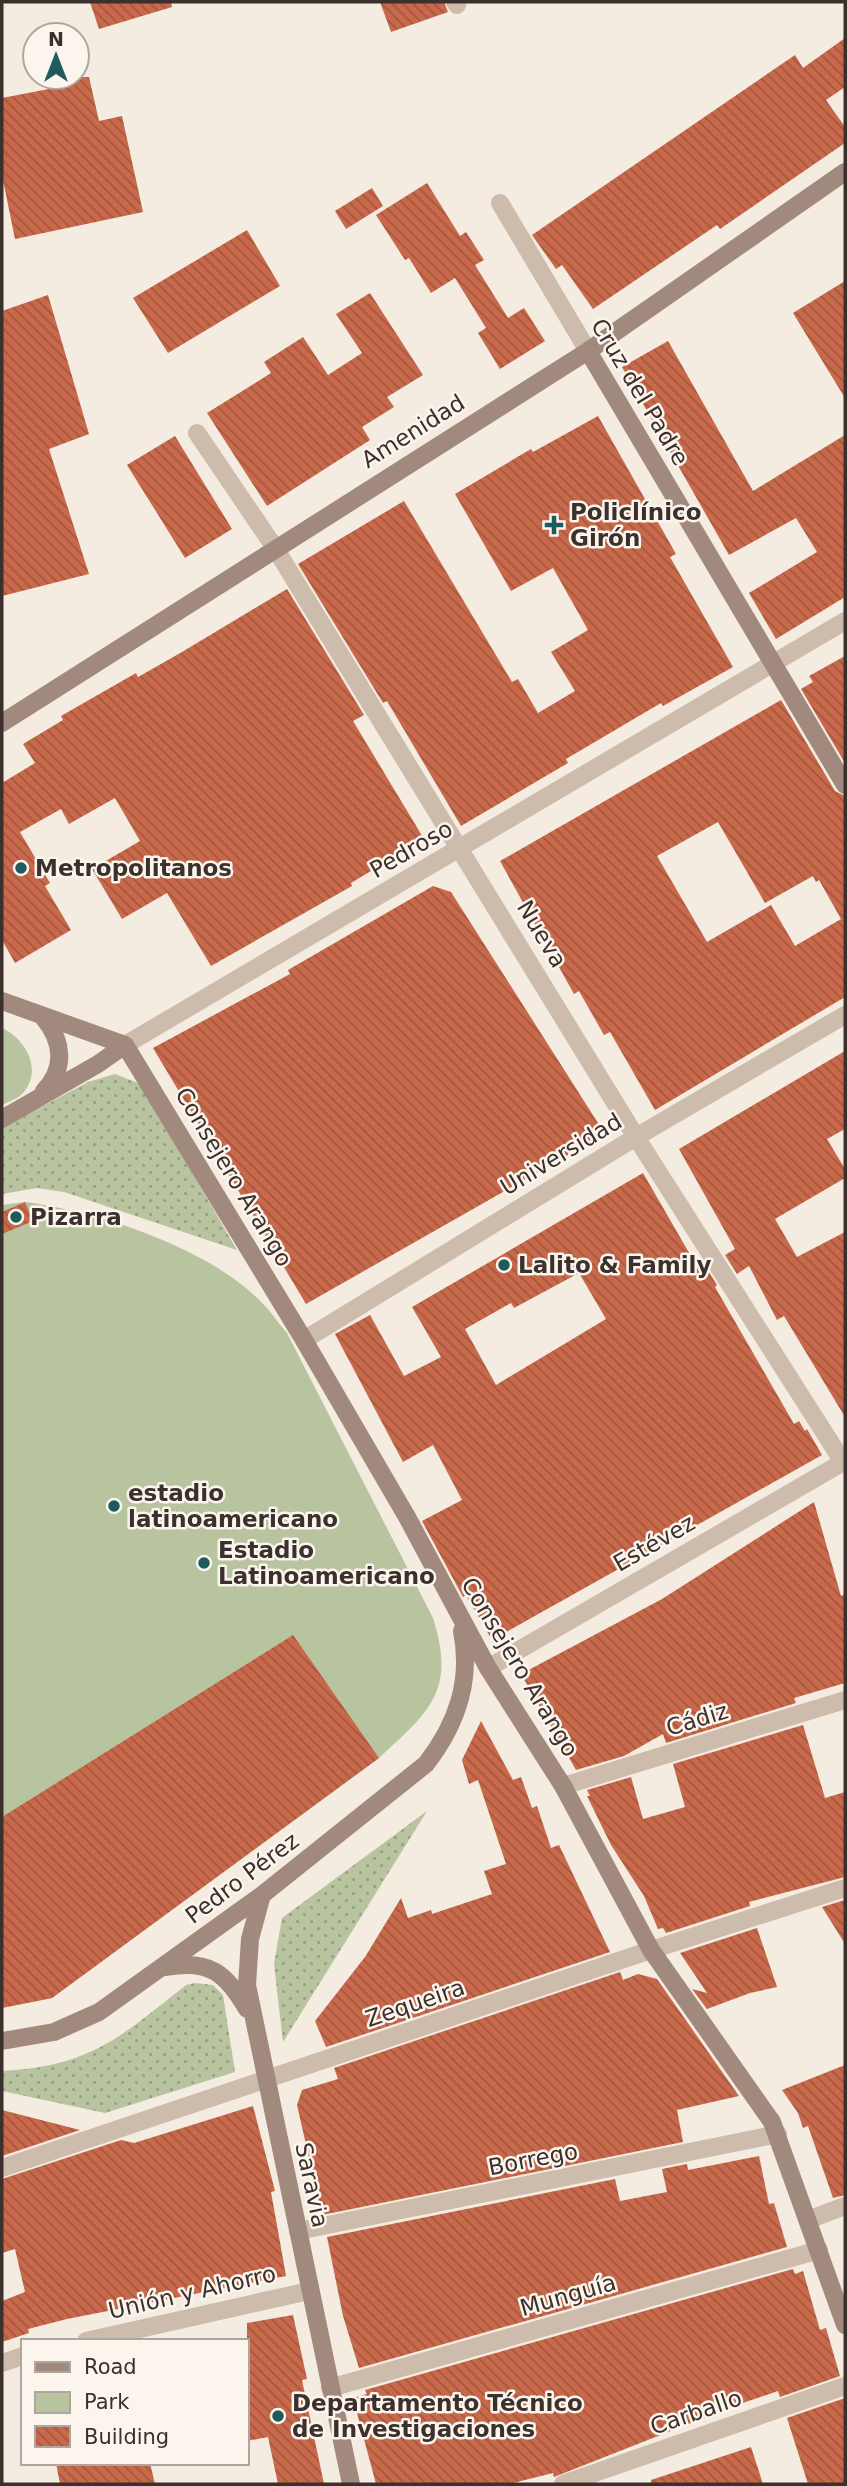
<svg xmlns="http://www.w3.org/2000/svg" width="847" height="2486" font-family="'DejaVu Sans',sans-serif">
  <defs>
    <pattern id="grass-dots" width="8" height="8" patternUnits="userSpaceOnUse" patternTransform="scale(1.75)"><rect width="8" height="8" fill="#b8c4a0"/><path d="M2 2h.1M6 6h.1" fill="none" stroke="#97a083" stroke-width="1.8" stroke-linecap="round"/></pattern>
    <pattern id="building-back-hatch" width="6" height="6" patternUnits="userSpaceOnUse" patternTransform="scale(1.75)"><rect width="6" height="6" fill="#c8694b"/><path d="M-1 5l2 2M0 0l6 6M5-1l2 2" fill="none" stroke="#a4573f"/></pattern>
  </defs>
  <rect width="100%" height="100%" fill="#f4ebe1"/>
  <path fill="url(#grass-dots)" d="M115,1074L138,1083L146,1093L237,1250L64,1192L37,1188L2,1194V1128L88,1082Z
    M427,1811L283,2042L274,1964L282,1918Z
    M195,1983L213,1985L223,1995L235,2072L105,2113L2,2091V2071C91,2066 119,2038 186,1985Z"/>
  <path fill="#b8c4a0" d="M2,1028C26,1039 44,1071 22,1094C17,1099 8,1102 2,1105Z
    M25,1202C98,1211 212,1249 263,1304C272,1313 279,1324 287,1333L433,1618C456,1691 430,1711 379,1758L52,1998L2,2008V1205Z"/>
  <path fill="url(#building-back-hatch)" fill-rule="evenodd" d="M90,2H171L172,7L99,29Z
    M380,2H444L448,12L391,32Z
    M845,38V87L826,100L845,127V143L720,229L717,225L593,309L562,265L556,269L532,235L795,55L803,68Z
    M52,77H89L99,121L122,116L143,212L15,239L2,175V98L54,88Z
    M427,183L460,236L466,232L484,260L475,265L508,318L524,308L545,341L500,369L478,333L486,328L455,278L431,293L409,258L405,260L376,215Z
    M372,188L383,206L346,229L335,211Z
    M247,230L280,286L168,353L133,298Z
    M845,281V398L793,313Z
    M370,293L423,375L387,397L394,407L362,427L370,440L267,506L207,413L271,373L264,362L303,337L328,375L362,353L336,314Z
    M48,295L89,434L49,449L89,574L2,596V311Z
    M668,341L753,491L845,435V597L776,639L749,593L817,552L796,518L729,555L622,367Z
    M598,416L676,554L670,557L733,667L663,706L661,703L566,759L568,763L461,826L387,701L383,703L298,564L404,501L512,682L518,679L538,713L575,691L551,652L588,630L553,568L511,591L455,494L531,449L533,452Z
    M175,436L232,529L185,558L127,465Z
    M287,589L364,715L353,721L424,839L351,883L352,886L211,966L167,893L122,919L92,869L140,841L115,798L69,824L61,809L20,832L50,883L45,886L71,930L15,963L2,940V783L35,763L23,744L63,720L61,716L136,673L138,677L182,652Z
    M845,656V763L801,689L813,682L809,676Z
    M781,700L835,791L845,796V997L655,1110L610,1032L604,1035L579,991L574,994L500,861ZM718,822L765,903L813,876L816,882L819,880L841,919L795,946L771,905L707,942L657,856Z
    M433,886L451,892L598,1123L589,1143L306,1304L153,1048L290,974L288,970Z
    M845,1051V1129L827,1139L845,1169V1178L775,1219L797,1257L845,1232V1417L784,1316L777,1320L749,1266L737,1274L725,1255L735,1249L679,1149Z
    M643,1173L699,1270L705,1266L717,1285L715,1287L794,1424L799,1421L805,1431L807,1429L822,1455L492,1640L466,1595L463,1597L422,1521L462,1500L433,1445L403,1462L335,1334L370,1315L404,1376L441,1357L412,1307ZM579,1273L606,1319L496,1385L465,1329L511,1303L514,1308Z
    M25,1202L33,1221L2,1234V1212Z
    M814,1502L841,1596L845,1594V1683L794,1698L796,1703L666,1743L663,1734L624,1756L576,1770L521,1674L662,1599Z
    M293,1635L379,1758L52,1998L2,2008V1817Z
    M481,1721L513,1780L521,1777L532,1808L537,1806L551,1848L559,1845L610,1952L326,2047L315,2021L365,1957L401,1898L408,1918L431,1910L432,1914L492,1894L484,1871L506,1864L478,1780L469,1784L462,1760Z
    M803,1725L825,1798L845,1792V1877L749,1902L750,1906L666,1933L663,1928L658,1929L644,1896L611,1845L587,1796H590L587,1790L631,1777L643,1819L685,1807L673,1764Z
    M845,1900V1944L822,1907Z
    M757,1928L777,1987L750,1993L707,2009L692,1989L707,1993L680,1953Z
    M620,1972L623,1980L638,1974L657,1979L739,2096L677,2110L683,2142L322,2215L297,2105L302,2090L338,2079L334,2068Z
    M845,2065V2195L833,2198L808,2126L803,2128L798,2113L782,2090Z
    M253,2106L275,2191L271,2192L286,2276L67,2319L28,2329L29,2333L2,2342V2301L25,2292L15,2249L2,2253V2179L121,2140L134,2143Z
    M2,2110L80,2130L2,2156Z
    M759,2156L769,2204L774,2203L787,2247L359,2368L343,2316L327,2237L615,2179L620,2201L667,2192L662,2169L687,2164L688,2170Z
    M793,2269L795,2274L803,2271L820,2330L826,2328L840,2376L780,2397L778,2391L734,2406L554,2477L553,2473L509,2484H376L353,2398L367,2394L365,2390Z
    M293,2315L307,2379L302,2380L324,2484H278L268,2437L247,2441V2323Z
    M845,2398V2484H808L787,2418Z
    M751,2447L763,2484H651V2480Z
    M56,2463H150L155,2484H60Z"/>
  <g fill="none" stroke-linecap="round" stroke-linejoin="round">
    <path stroke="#cdbbac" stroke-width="18" d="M455,2L457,5
      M500,203L588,351
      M197,433L275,548L636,1137L843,1462
      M125,1045L845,621
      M304,1340L636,1137L845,1015
      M488,1668L845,1461
      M563,1786L845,1700
      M2,2168L651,1950L845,1888
      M808,2220L845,2206
      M298,2231L778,2134
      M86,2341L309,2291
      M2,2363L23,2356
      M330,2388L819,2250
      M563,2484L845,2386"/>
    <path stroke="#a18a7d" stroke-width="18" d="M588,351L845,785
      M2,723L588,351L845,172
      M2,1001L125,1045
      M43,1017C63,1041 66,1068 44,1091
      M125,1045L304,1340L407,1517L488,1668L563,1786L651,1950L772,2122L845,2325
      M2,1119L98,1064L125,1045
      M262,1895L250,1939L247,1985L351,2484
      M166,1967C209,1959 226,1973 247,2009
      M2,2041L54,2032L99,2012L262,1895L426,1764C457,1724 472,1681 462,1631"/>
  </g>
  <g fill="#1f5a5e" stroke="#fbf5ee" stroke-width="2.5">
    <path d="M550.5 514.5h7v7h7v7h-7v7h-7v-7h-7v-7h7z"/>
    <circle cx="21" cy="868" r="7"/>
    <circle cx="16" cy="1217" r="7"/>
    <circle cx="504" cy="1265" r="7"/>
    <circle cx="114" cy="1506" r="7"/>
    <circle cx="204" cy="1563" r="7"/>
    <circle cx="278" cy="2416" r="7"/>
  </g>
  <g text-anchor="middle" stroke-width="5" stroke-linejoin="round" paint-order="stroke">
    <g font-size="23" fill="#3b302b" stroke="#fbf5ee">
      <text transform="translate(640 392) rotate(59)" y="8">Cruz del Padre</text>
      <text transform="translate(413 431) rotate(-32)" y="8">Amenidad</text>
      <text transform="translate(411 849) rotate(-30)" y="8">Pedroso</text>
      <text transform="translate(542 934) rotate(59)" y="8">Nueva</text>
      <text transform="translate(561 1154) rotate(-31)" y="8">Universidad</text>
      <text transform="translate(234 1177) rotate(59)" y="8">Consejero Arango</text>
      <text transform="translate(654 1543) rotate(-30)" y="8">Estévez</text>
      <text transform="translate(520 1667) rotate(59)" y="8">Consejero Arango</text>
      <text transform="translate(697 1719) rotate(-17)" y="8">Cádiz</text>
      <text transform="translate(242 1878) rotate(-37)" y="8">Pedro Pérez</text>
      <text transform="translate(415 2003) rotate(-19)" y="8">Zequeira</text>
      <text transform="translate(533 2159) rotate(-11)" y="8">Borrego</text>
      <text transform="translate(312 2185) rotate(78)" y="8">Saravia</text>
      <text transform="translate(192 2292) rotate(-13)" y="8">Unión y Ahorro</text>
      <text transform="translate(568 2295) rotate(-16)" y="8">Munguía</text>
      <text transform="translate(696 2412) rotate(-19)" y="8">Carballo</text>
    </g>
    <g font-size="23" font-weight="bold" fill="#3b302b" stroke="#fbf5ee" text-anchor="start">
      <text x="570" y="520">Policlínico<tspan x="570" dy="26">Girón</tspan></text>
      <text x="35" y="876">Metropolitanos</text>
      <text x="30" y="1225">Pizarra</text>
      <text x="518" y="1273">Lalito &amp; Family</text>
      <text x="128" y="1501">estadio<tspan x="128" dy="26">latinoamericano</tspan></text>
      <text x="218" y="1558">Estadio<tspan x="218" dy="26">Latinoamericano</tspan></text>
      <text x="292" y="2411">Departamento Técnico<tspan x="292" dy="26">de Investigaciones</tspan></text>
    </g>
  </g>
  <rect width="847" height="2486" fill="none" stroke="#3b302b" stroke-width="7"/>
  <rect x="21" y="2339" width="228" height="126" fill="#fbf5ee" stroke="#aea6a0" stroke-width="2"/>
  <rect x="35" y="2362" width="35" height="10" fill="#a18a7d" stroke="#aea6a0" stroke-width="2"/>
  <text x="84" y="2374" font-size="21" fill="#3b302b">Road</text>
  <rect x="35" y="2392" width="35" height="21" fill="#b8c4a0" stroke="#aea6a0" stroke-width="2"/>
  <text x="84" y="2409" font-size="21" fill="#3b302b">Park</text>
  <rect x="35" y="2426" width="35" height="21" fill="url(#building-back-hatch)" stroke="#aea6a0" stroke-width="2"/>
  <text x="84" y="2444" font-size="21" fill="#3b302b">Building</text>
  <g transform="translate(56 56)"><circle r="33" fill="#fbf5ee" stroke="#aea6a0" stroke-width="2"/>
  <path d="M0-5L12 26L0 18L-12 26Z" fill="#1f5a5e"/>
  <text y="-10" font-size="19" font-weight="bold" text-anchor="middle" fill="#3b302b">N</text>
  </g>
</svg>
